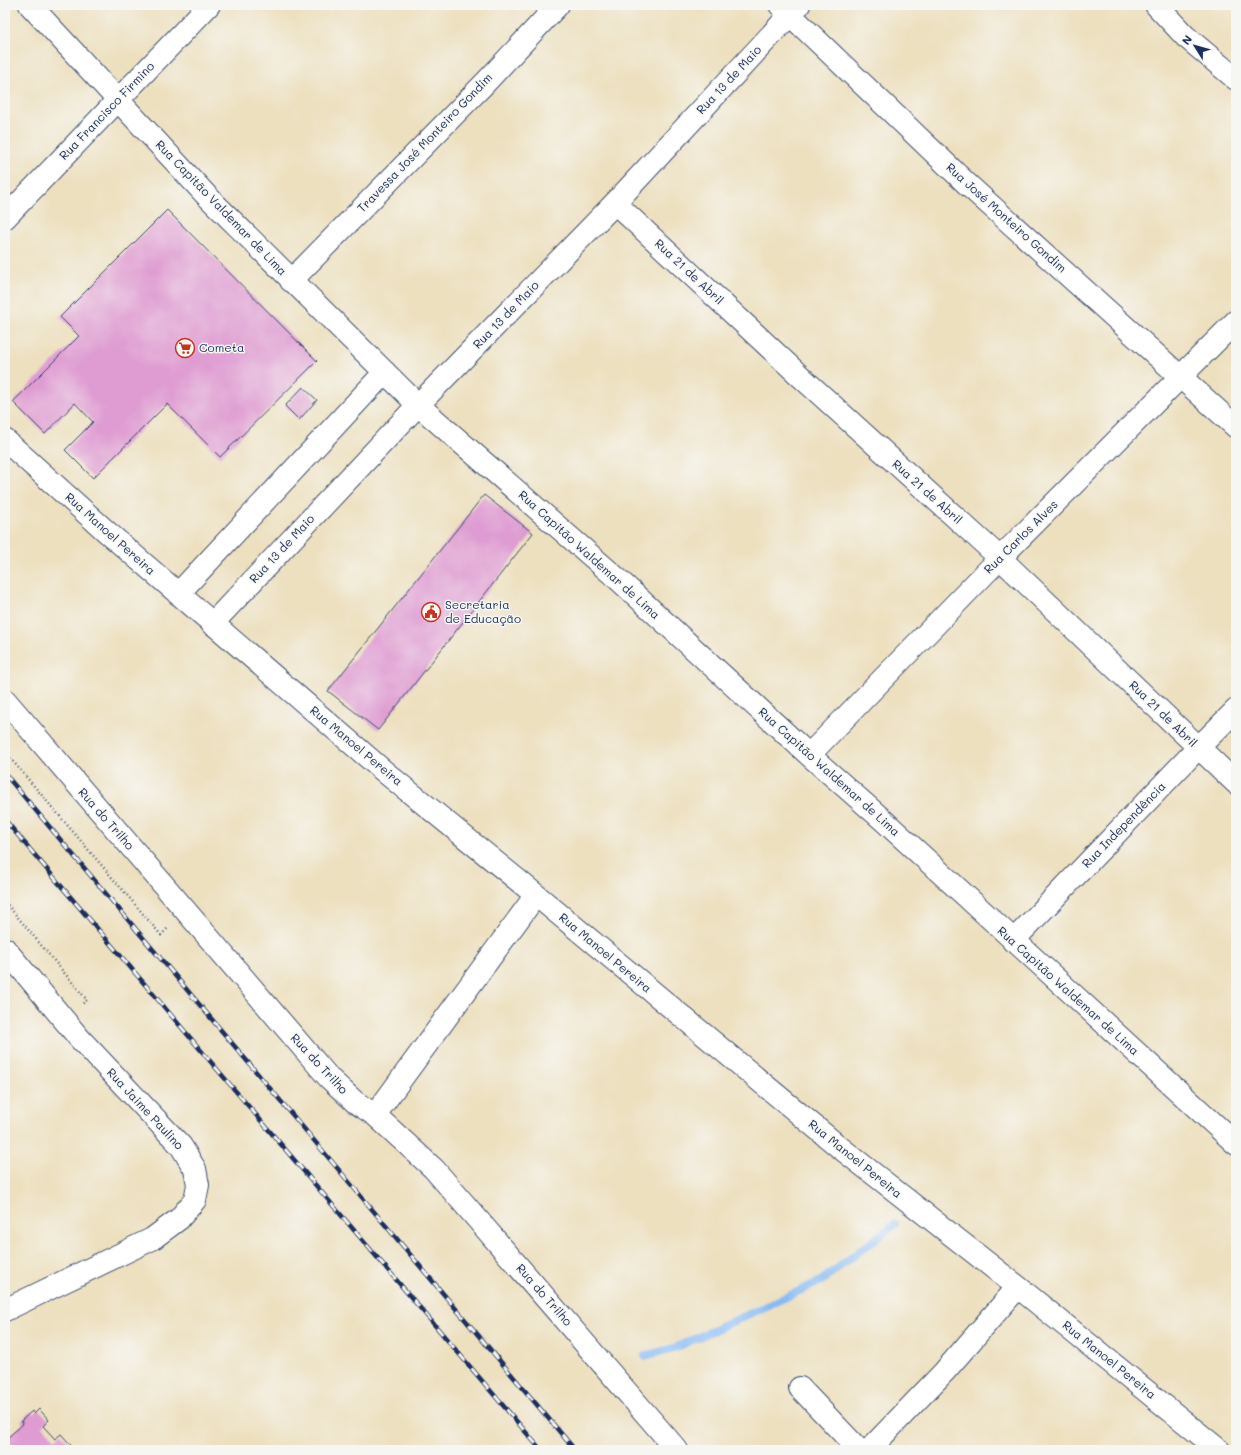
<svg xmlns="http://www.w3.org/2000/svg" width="1241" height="1455" font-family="Mali,sans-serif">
  <rect width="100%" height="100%" fill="#f6f6f2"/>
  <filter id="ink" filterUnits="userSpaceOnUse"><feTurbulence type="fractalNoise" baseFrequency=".025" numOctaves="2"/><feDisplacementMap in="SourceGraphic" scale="8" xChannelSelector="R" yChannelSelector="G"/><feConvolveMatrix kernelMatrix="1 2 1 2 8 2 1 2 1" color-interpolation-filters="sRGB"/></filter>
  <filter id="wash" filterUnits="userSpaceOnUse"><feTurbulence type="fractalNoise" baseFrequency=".012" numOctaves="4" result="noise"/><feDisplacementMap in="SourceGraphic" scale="16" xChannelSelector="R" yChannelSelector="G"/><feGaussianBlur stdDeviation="0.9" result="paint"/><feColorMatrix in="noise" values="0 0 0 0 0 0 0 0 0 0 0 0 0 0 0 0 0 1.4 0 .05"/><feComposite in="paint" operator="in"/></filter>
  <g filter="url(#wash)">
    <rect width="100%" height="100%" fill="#ede0bf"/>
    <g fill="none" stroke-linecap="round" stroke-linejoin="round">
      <path stroke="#86bbf5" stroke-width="8" d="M645,1356L677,1347L821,1281L895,1224"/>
    </g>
    <g id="blocks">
      <path fill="#df9cd2" d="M167,210L317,361L220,457L167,404L93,478L65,450L93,422L75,403L45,434L13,402L79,336L60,317Z
        M303,387L317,400L299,420L285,406Z
        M484,495L533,533L378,730L328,691Z
        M39,1409L49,1420L43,1426L55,1439L61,1434L71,1445L66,1450H5V1437L6,1439L23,1424L21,1421L32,1411L34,1414Z"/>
    </g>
  </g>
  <g filter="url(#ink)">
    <use href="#blocks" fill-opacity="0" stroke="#3a4a6d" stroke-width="1"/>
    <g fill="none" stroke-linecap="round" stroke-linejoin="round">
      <g stroke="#3a4a6d" stroke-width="24">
        <path id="minor" d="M30,5L206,195L418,405L620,581L809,755L883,820L1236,1144
          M780,5L967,184L1236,427
          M1156,5L1185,36L1236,79
          M615,203L799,375L1000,558L1236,783
          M5,218L209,5
          M291,281L485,83L558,5
          M5,440L107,532L386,773L536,895L838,1146L1018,1287L1219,1450
          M178,594L385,372
          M212,624L418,405L615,203L799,5
          M5,700L329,1078L355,1102L375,1115L434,1169L677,1450
          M809,755L1000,558L1236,321
          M1013,941L1198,748L1236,710
          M5,949L80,1039L181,1146L195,1169L198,1185L195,1200L179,1219L152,1239L5,1310
          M375,1115L536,895
          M800,1388L859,1450
          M869,1450L944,1372L1018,1287"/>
      </g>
      <path stroke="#3a4a6d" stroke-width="2.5" stroke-dasharray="1 3" stroke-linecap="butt" d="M5,752L161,935L168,928
        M5,763L10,758
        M5,902L87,1000L82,1004"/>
      <use href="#minor" stroke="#fff" stroke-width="22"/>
      <g stroke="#1b2f5e" stroke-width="4.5">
        <path id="rail" d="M5,774L575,1450
          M5,820L541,1450"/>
      </g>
      <use href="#rail" stroke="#f6f6f2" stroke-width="3" stroke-dasharray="9" stroke-linecap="butt"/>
    </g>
  </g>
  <defs>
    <g id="supermarket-ring" transform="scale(1)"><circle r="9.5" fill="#f6f6f2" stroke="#c8321e" stroke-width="1.5"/><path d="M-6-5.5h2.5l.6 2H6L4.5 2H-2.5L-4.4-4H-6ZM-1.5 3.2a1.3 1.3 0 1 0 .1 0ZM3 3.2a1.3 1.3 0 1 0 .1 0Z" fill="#c8321e"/></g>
    <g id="civic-ring" transform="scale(1)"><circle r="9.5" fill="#f6f6f2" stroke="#c8321e" stroke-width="1.5"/><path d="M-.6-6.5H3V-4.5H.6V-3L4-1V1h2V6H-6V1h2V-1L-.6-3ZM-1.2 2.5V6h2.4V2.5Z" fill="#c8321e"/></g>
  </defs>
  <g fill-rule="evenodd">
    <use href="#supermarket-ring" x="185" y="348"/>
    <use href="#civic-ring" x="431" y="612"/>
  </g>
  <g text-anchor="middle" stroke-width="3" stroke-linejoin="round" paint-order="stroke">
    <g font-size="12" fill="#1b2f5e" stroke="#f6f6f2">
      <text transform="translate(729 80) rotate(-47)" y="4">Rua 13 de Maio</text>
      <text transform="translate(107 111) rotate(-46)" y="4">Rua Francisco Firmino</text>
      <text transform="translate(425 143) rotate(-46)" y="4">Travessa José Monteiro Gondim</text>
      <text transform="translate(221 208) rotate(46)" y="4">Rua Capitão Valdemar de Lima</text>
      <text transform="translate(1006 218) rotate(42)" y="4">Rua José Monteiro Gondim</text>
      <text transform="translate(689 272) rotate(43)" y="4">Rua 21 de Abril</text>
      <text transform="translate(506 315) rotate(-46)" y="4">Rua 13 de Maio</text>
      <text transform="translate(927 492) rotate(42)" y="4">Rua 21 de Abril</text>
      <text transform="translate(110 534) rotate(42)" y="4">Rua Manoel Pereira</text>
      <text transform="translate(1021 537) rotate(-45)" y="4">Rua Carlos Alves</text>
      <text transform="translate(282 549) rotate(-47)" y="4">Rua 13 de Maio</text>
      <text transform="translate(589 555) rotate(42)" y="4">Rua Capitão Waldemar de Lima</text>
      <text transform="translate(1163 714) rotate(44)" y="4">Rua 21 de Abril</text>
      <text transform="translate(356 746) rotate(40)" y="4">Rua Manoel Pereira</text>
      <text transform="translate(829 772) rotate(42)" y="4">Rua Capitão Waldemar de Lima</text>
      <text transform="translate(106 819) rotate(49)" y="4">Rua do Trilho</text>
      <text transform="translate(1124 825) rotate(-46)" y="4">Rua Independência</text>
      <text transform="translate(605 953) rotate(40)" y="4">Rua Manoel Pereira</text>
      <text transform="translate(1068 991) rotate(42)" y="4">Rua Capitão Waldemar de Lima</text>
      <text transform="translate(319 1064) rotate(47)" y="4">Rua do Trilho</text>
      <text transform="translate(145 1109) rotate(47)" y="4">Rua Jaime Paulino</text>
      <text transform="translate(855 1159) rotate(39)" y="4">Rua Manoel Pereira</text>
      <text transform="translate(544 1295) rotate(49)" y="4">Rua do Trilho</text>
      <text transform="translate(1109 1360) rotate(39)" y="4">Rua Manoel Pereira</text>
    </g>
    <g font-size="12" fill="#1b2f5e" stroke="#f6f6f2" text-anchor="start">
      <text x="199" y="352">Cometa</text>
      <text x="445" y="609">Secretaria<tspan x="445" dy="14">de Educação</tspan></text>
    </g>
  </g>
  <rect width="1241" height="1455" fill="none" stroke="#f6f6f2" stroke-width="20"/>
  <g transform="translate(1195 46) rotate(307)" stroke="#f6f6f2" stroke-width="3" paint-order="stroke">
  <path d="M0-3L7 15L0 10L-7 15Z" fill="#1b2f5e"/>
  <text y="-6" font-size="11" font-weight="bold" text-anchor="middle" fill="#1b2f5e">N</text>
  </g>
</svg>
